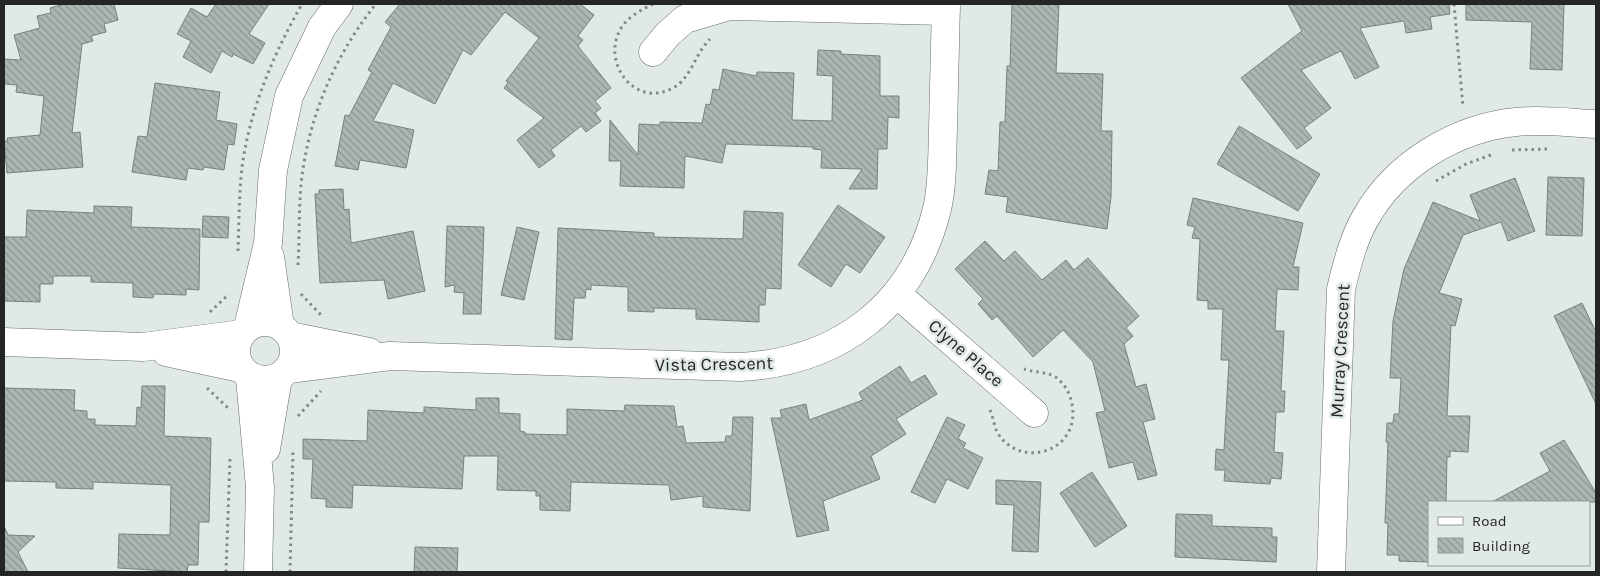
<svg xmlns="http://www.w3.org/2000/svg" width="1600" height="576" font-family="Karla,sans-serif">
  <defs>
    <pattern id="building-back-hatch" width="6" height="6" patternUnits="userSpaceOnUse" patternTransform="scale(1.25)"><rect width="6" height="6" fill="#adb6b1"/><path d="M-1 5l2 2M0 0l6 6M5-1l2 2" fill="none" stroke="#8c9490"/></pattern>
  </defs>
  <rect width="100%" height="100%" fill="#e0e9e4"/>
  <path fill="url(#building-back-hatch)" stroke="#79817c" d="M65,4H114L118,20L104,24L106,32L91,36L93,41L82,44L72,133L80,132L83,167L7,173L4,141H8L7,138L40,135L44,96L16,92L17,85L4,84V59L21,60L14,35L40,28L37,16L51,13L50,8Z
    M216,4H269L249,34L265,43L253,64L233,54L232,57L222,51L211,73L183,57L191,41L177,34L191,8L207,17Z
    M400,4H580L594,15L578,36L583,40L578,46L611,88L595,101L601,108L595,113L601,121L586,132L581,126L551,150L555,156L539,168L517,140L544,118L504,88L508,83L506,81L539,38L505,12L471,55L463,50L435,104L393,83L373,121L414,130L406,168L360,160L358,170L335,166L345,115L349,116L372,72L368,70L391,27L385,22Z
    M1012,4H1059L1056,73L1103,74L1101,131H1112L1111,197L1107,229L1006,212L1008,197L985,194L989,170L998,171L1000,122H1005L1007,66H1010Z
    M1288,4H1449L1450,14L1430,17L1432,29L1406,33L1404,21L1360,28L1379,67L1355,79L1341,51L1301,70L1331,108L1304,128L1312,138L1297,149L1241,78L1302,31Z
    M1466,4H1564L1562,70L1530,69L1532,22L1466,20Z
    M818,50L841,51V54L880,56V96H899V118L888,117L887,149H878L877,189H849L862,169L821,168L822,150L813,149V147L726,144L722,163L685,156L684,188L620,186L621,161H609L610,120L638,155L639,124L660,125V122L702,123L706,104L710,105L713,89L719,90L723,69L756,76L757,72L794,73L792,120L832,121L833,76L817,75Z
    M155,83L220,92L216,120L237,124L234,145L228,144L224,170L204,167L203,170L188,168L186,180L132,172L138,136L147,137Z
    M1239,126L1320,174L1298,211L1217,164Z
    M1548,177L1584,178L1582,236L1546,235Z
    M1515,178L1535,231L1508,241L1501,222L1463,235L1439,293L1462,299L1455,326L1451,325L1447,416H1470L1468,452L1450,451V457H1447L1446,502H1429V562L1399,561V555H1387L1388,523H1385L1388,442H1386L1387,423H1393L1394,414H1399L1401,378H1390L1393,321L1404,269L1433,202L1480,221L1470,195Z
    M343,189L344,210L349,209L351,243L413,231L425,291L388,299L384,280L320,283L315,194H319V190Z
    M1193,198L1303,223L1293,267H1299L1298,290L1277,289L1275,331H1284L1281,391H1285L1284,412H1276L1274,452L1283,453L1281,479L1271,478L1270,484L1224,481L1225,470H1215L1216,449L1224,450L1229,360H1221L1223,309H1208V301L1197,300L1200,239L1192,238L1195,227L1187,225Z
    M838,205L885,237L860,273L846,264L831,287L798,265Z
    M94,206L132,207L131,227L200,229L199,290L186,289V295L154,294L153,298L133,297V283L91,282V276H53V284H40V302L4,301V237H26L27,210L94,213Z
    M744,211L783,213L781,289L766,288L765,305H759V322L696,319V309L654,308V312L628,311V287L591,285V290L586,289L585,298H574L572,340L555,339L558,228L654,233V237L743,239Z
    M203,216L229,217L228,238L202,237Z
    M447,226L484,227L481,314H463L464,293L454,292L455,285L445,287Z
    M517,227L539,232L524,300L501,295Z
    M985,241L1004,261L1015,251L1042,280L1066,260L1074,270L1088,258L1139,316L1126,328L1133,336L1124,344L1136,387L1146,384L1155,419L1143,422L1157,475L1138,480L1133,462L1109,468L1096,413L1105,411L1093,362L1063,330L1033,357L997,316L992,320L978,304L983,299L955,269Z
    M1582,303L1596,332V404L1554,316Z
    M900,366L911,383L925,375L937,394L896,419L906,434L871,456L880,479L823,501L829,530L797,537L771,418H782L780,410L806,404L809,420L863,400L859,393Z
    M142,386H165L164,436L211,438L209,522H199L198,565H188L187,572L118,568L119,534L170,535L171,485L93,482V489L56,488V482L4,481V388L75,390L74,410L87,411V419H95V425L136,426L137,407L141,408Z
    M476,398H499V413L520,414V431L525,432V434L567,435V409L624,411L625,405L674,406L677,427L683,426L686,443L725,442L726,436H732L733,417H753L750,511L703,507V496L671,500L669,485L571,482L570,511L540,510V496H536V491L497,490L498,456H464L462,489L353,485L352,508L326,507V499L311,498L313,459H303V439L367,441L368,410L424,413V407L476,410Z
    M947,417L965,425L958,439L966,443L963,448L983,458L968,489L947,479L935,503L911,492Z
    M1564,440L1596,493V502H1492L1550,471L1540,453Z
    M1092,472L1127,526L1095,547L1060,493Z
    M996,480L1041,482L1038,552L1012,551L1014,505L996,504Z
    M1176,514L1212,515V526L1272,528V537H1277L1276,562L1175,557Z
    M4,526L8,535L35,536L18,552L28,572H4Z
    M415,547L458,548L457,572H414Z"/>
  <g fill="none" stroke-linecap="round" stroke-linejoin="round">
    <g stroke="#656d68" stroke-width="29">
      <path id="minor" d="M653,52L668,34L685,19L729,6L946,11
        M270,257L280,326
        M897,294L1034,413
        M236 351a29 29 0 1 1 58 0a29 29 0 1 1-58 0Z
        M248,327L268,243L273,170L289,96L322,27L339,4
        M290,336L369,352
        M4,342L143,347L241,334
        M166,352L240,368
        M289,369L390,356L740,367C838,362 913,307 937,209C943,183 942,155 943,129C944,87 945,46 946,4
        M250,378L260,487L258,572
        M266,449L278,378
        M1331,572L1341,289C1347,265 1353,239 1366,217C1396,164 1456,128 1516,122C1542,119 1570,123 1596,124"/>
    </g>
    <path stroke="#838985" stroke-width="3" stroke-dasharray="2.5 4" stroke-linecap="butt" d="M653,4C641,10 627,17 620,30C602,63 634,107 671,89C691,80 694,55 710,39
      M1454,4L1463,107
      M1512,150L1548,149
      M1436,181L1466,164L1491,155
      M238,251C239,223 239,195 242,167C250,109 273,55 302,4
      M298,265C300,233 298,201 303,169C312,109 338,51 376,4
      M301,294L321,315
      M210,312L229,294
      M207,388L228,408
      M990,410C993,417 994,425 997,432C1019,470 1081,453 1072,404C1070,393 1065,385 1057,378C1047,371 1035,373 1024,369
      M298,416L321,391
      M226,572L230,458
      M290,572L293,450"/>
    <use href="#minor" stroke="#fff" stroke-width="28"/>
  </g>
  <g text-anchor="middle" stroke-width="5" stroke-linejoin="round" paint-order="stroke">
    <g font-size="18" fill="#232624" stroke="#e0e9e4">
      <text transform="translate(1340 351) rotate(-87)" y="6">Murray Crescent</text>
      <text transform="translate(966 353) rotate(41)" y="6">Clyne Place</text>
      <text transform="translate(714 364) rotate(-1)" y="6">Vista Crescent</text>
    </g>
  </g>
  <rect width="1600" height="576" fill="none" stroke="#232624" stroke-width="10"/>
  <rect x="1428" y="501" width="162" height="65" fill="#e0e9e4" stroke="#949b97"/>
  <rect x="1438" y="517" width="25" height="8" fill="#ffffff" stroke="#949b97"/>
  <text x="1472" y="526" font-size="15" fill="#232624">Road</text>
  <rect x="1438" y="538" width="25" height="15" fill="url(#building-back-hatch)" stroke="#949b97"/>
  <text x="1472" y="551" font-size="15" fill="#232624">Building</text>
</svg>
